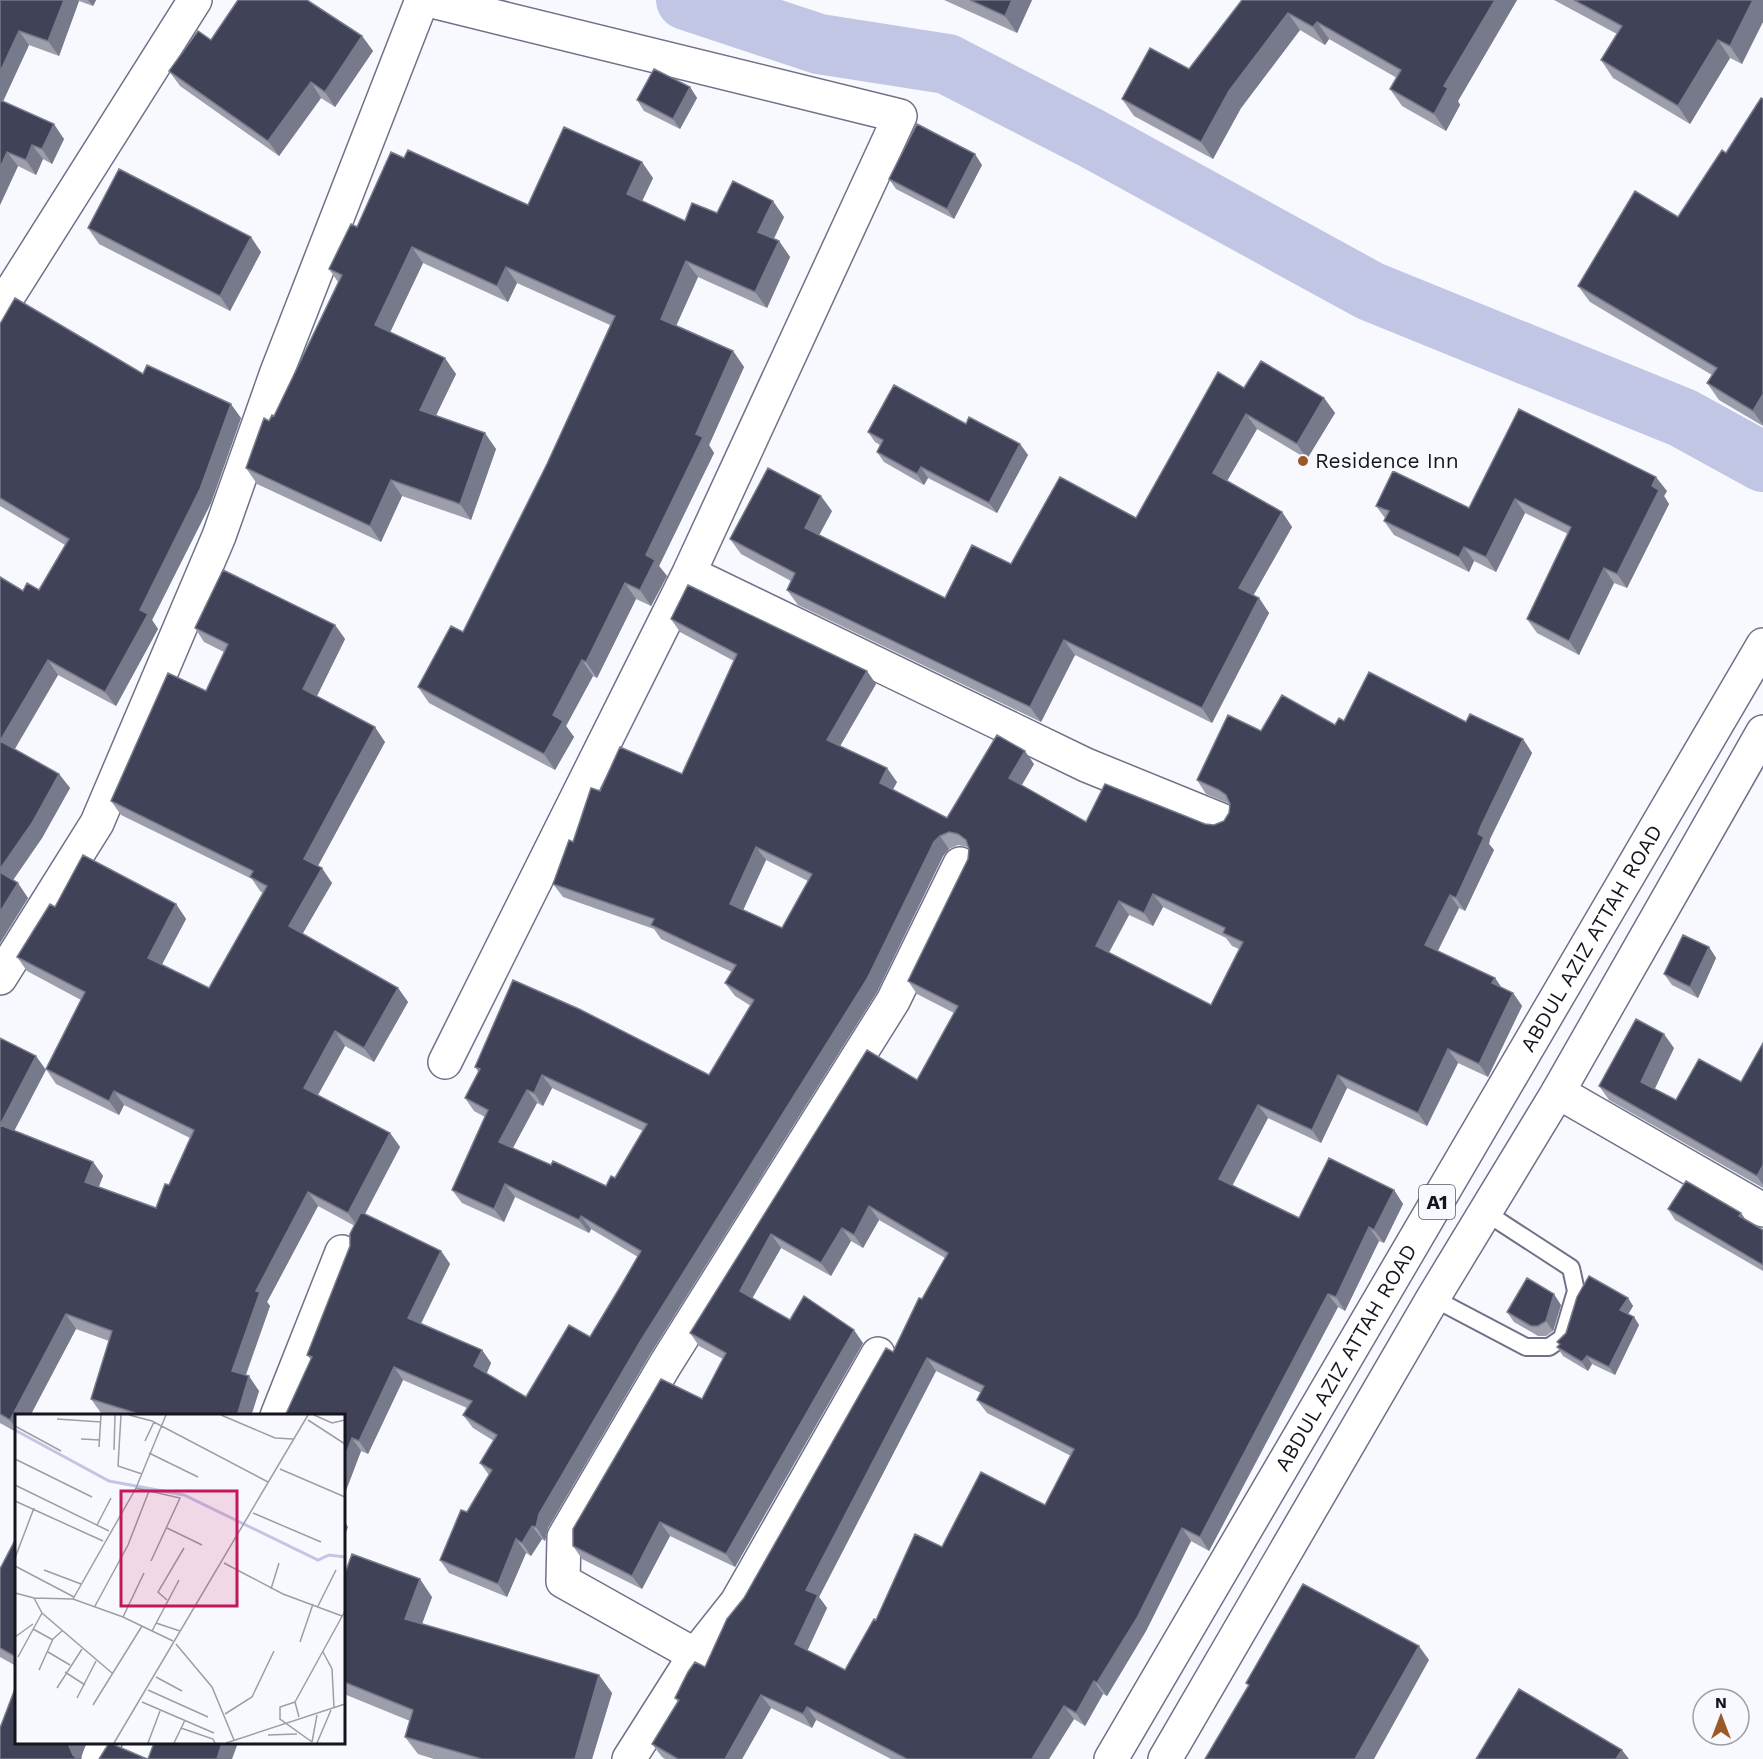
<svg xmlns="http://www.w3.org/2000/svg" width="1763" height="1759" font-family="'Work Sans',sans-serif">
  <rect width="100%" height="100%" fill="#f8f9fe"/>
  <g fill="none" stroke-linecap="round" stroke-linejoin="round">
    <path stroke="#c2c6e5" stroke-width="60" d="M686,0L819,44L947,64L1091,138L1370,291L1683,418L1763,462"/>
    <g stroke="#6f7189" stroke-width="20">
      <path id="service" d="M1433,1298L1526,1347H1549L1562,1338L1576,1291L1571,1268L1485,1212"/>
    </g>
    <g stroke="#6f7189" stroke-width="36">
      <path id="minor" d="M428,0L900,116L689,573L445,1062
        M0,309L195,0
        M689,573L1086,765L1221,820
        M0,978L97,823L219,536L277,372L422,0
        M1558,1092L1763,1210
        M277,1416L342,1252
        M695,1655L563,1581L564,1537L665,1365L893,1001L960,864
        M98,1759L105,1742
        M629,1759L695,1655L737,1602L878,1354"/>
    </g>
    <g stroke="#6f7189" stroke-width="36">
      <g id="trunk">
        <path id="s1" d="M1111,1759L1763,645"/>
        <path d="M1165,1759L1433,1298L1558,1092L1763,732"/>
      </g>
    </g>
    <use href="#service" stroke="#fff" stroke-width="16"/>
    <use href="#minor" stroke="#fff" stroke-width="33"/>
    <use href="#trunk" stroke="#fff" stroke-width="33"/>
  </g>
  <path fill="#9c9eab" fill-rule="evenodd" d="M0,0H96L93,6L79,1L59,56L29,45L3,101L64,139L52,164L43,159L36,175L18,166L0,205Z
    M944,0H1032L1017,33Z
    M1242,0H1517L1458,101L1460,105L1446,131L1402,106L1390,89L1397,78L1329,39L1325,45L1300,30L1241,108L1213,159L1134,116L1122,99L1189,69Z
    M1554,0H1763L1742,64L1730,58L1690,124L1613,78L1601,60L1617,34Z
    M362,36L373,51L335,107L321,98L279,156L180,86L169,71L211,40Z
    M690,87L697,98L680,129L644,111L637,100Z
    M1763,99V426L1719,400L1707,383L1712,375L1590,302L1578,286L1678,217L1726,153Z
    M404,158L528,205L653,178L642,201L685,221L717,213L784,217L774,239L779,241L790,257L767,308L698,277L676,326L733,351L744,367L709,445L714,453L659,566L667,576L651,606L636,599L597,678L593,676L566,726L574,737L555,770L429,703L418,687L463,632L547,464L610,325L517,283L508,302L423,263L390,332L456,374L436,415L496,449L471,520L402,496L381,542L257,484L246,468L269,421L274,416L338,282L329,269Z
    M982,165L954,219L896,189L889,179Z
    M88,228L261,252L230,311L99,244Z
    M0,324L143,374L241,418L211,503L152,620L158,629L116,706L58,675L15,749L59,774L70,788L42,838L13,880L28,898L0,943L23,591L39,590L65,545L0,506Z
    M1244,388L1324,398L1335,413L1307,459L1257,429L1227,481L1282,512L1292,527L1253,596L1259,598L1269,613L1212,723L1075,655L1041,722L798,605L787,590L791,581L741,554L730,539L832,511L819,535L945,598L1011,564L1136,518Z
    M1519,409L1667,491L1664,496L1669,504L1627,588L1614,583L1579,655L1537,633L1527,619L1568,534L1525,513L1496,572L1474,561L1469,572L1394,535L1384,521L1385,518L1376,506L1469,508Z
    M966,424L1020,444L1028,455L997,513L928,478L924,485L884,462L877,452L880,445L875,442L868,432Z
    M671,619L876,684L840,746L897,782L892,790L947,818L1034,764L1022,785L1086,822L1205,824L1214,825L1224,821L1229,813L1230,804L1206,794L1197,780L1261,731L1335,725L1344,721L1466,722L1523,739L1532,753L1490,839L1489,844L1494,850L1465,911L1459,908L1438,951L1495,978L1501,987L1513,993L1522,1006L1488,1077L1458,1063L1427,1126L1347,1088L1321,1143L1268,1118L1232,1185L1299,1218L1394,1190L1403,1204L1384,1243L1379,1241L1345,1311L1338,1307L1209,1551L1191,1541L1146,1631L1107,1696L1103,1694L1085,1726L1074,1719L1049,1759H891L816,1720L812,1728L771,1708L742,1759H665L662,1757L652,1744L678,1702L675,1698L705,1667L744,1598L893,1352L945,1258L879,1220L863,1248L851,1241L831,1276L781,1248L752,1298L790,1320L863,1343L735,1567L670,1536L642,1589L582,1559L573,1546L702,1399L723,1359L699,1346L690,1333L867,1050L917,1080L954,1013L917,994L908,981L968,859L969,849L968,847L958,845L949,849L943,856L877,992L649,1356L548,1528L545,1541L542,1539L531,1556L526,1553L507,1597L449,1573L440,1560L489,1475L480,1463L494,1441L473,1428L463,1415L467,1408L403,1380L368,1454L361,1451L344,1495L311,1360L307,1355L350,1246L355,1226L318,1206L267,1302L270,1306L246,1375L259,1391L251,1416H109L101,1413L91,1399L109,1341L76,1329L30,1416H16V1432L0,1423V1038L15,1131L93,1162L103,1176L98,1187L156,1208L169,1185L190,1138L124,1105L119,1115L56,1084L46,1069L81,1000L27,971L17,957L55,907L176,904L186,919L162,964L209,988L263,893L260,891L252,879L121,815L111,801L206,691L224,652L204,642L195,628L335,625L345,639L317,696L385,742L318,866L332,883L302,934L398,988L408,1002L374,1062L345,1046L318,1095L390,1133L400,1147L365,1214L441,1251L450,1264L421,1324L482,1350L491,1363L486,1374L526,1397L590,1337L622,1284L638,1257L591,1229L589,1233L515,1197L504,1222L462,1203L452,1190L485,1117L474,1111L465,1098L479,1073L475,1067L709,1075L751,1006L735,996L725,983L732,972L661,939L654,929L563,897L553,884L573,842L600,791L682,774L734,661L680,632ZM766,860L808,881L782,928L743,910ZM1163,907L1226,938L1232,946L1239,949L1211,1005L1109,953L1129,915L1153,926ZM552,1088L643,1131L615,1178L606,1186L551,1165L513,1148L537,1103L543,1106ZM936,1371L981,1393L977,1400L987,1413L1071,1456L1045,1505L942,1547L845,1670L807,1651L827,1608L819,1597Z
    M1709,947L1716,958L1698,998L1672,985L1664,974Z
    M1763,1043V1188L1609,1100L1599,1086L1674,1048L1654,1089L1676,1100L1741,1082Z
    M1668,1209L1747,1221L1763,1230V1271L1675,1220Z
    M1628,1298L1633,1306L1628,1314L1634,1317L1639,1325L1615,1375L1592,1364L1588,1371L1563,1356L1557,1347L1559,1345L1557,1342Z
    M1561,1305L1553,1331L1546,1336H1538L1514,1322L1507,1312Z
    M16,1543V1666L0,1657V1569Z
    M344,1576L432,1597L422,1624L599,1675L612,1693L592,1759H434L418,1754L405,1737L410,1721L344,1694Z"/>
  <path fill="#777a8a" d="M64,0H78L79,1L59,56L48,41Z
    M88,0H96L93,6Z
    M1012,0H1032L1017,33L1005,16Z
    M1495,0H1517L1458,101L1460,105L1446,131L1434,114L1444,86Z
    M1753,0H1763V22L1742,64L1730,46Z
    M1288,13L1300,30L1241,108L1213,159L1201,142L1229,91Z
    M1317,22L1329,39L1325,45L1313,27Z
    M19,31L29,45L0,108V72Z
    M362,36L373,51L335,107L325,92Z
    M1718,40L1730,58L1690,124L1678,106Z
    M311,82L321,98L279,156L268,141Z
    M690,87L697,98L680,129L673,119Z
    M54,124L64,139L52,164L42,149Z
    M32,145L43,159L36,175L26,160Z
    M7,152L18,166L0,205V168Z
    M975,154L982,165L954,219L947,209Z
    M642,162L653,178L638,210L627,194Z
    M773,201L784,217L769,248L758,232Z
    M251,237L261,252L230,311L220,296Z
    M779,241L790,257L767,308L755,292Z
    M412,247L423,263L386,341L375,325Z
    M686,261L698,277L672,335L661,319Z
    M506,267L517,283L508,302L497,286Z
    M733,351L744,367L709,445L714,453L659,566L667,576L651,606L640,590L646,555L696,434Z
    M445,358L456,374L431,426L420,410Z
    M1763,394V425L1753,411Z
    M1324,398L1335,413L1307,459L1297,444Z
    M231,404L241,418L211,503L152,620L158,629L116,706L105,692L140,610Z
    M1246,414L1257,429L1223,488L1213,473Z
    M485,433L496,449L471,520L460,504Z
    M1020,444L1028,455L997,513L989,503Z
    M921,467L928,478L924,485L917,474Z
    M1656,477L1667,491L1664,496L1669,504L1627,588L1617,574Z
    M391,480L402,496L381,542L370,526Z
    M821,496L832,511L815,543L805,528Z
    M1515,499L1525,513L1496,572L1486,557Z
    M1282,512L1292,527L1249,603L1239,588Z
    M1464,547L1474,561L1469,572L1459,557Z
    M1604,568L1614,583L1579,655L1569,641Z
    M625,583L636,599L597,678L586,662Z
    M1259,598L1269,613L1212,723L1202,708Z
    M335,625L345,639L313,704L303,689Z
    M1064,640L1075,655L1041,722L1030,707Z
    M48,660L58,675L11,755L0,741Z
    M582,660L593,676L566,726L574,737L555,770L544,754L553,715Z
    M867,671L876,684L836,753L827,740Z
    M375,727L385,742L314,873L304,859Z
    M1523,739L1532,753L1490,839L1489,844L1494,850L1465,911L1456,898L1481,826Z
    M1025,751L1034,764L1018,791L1009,778Z
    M887,768L897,782L889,797L880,783Z
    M59,774L70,788L42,838L9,886L0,873V869Z
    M940,836L949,849L943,856L877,992L649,1356L548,1528L545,1541L536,1527L539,1514L934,842Z
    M756,847L766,860L740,917L730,904Z
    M322,868L332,883L299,940L289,926Z
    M18,883L28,898L0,943V912Z
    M1153,894L1163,907L1153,926L1144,913Z
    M1450,895L1459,908L1434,958L1425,945Z
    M1119,901L1129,915L1105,959L1096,946Z
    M176,904L186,919L158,972L148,958Z
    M1709,947L1716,958L1698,998L1690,987Z
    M1495,978L1504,991L1492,983Z
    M398,988L408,1002L374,1062L364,1048Z
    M1513,993L1522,1006L1488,1077L1479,1064Z
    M335,1031L345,1046L314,1102L304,1088Z
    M1664,1034L1674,1048L1651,1097L1641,1082Z
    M1448,1049L1458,1063L1427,1126L1418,1113Z
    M36,1056L46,1070L10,1139L0,1125Z
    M542,1075L552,1088L543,1106L534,1093Z
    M1338,1075L1347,1088L1321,1143L1312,1130Z
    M527,1090L537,1103L509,1155L499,1142Z
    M114,1091L124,1105L119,1115L109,1101Z
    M1258,1105L1268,1118L1229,1192L1219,1179Z
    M390,1133L400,1147L358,1227L348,1213Z
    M93,1162L103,1176L95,1197L85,1182Z
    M1763,1165V1185L1757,1176Z
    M505,1184L515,1197L504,1222L494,1209Z
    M1394,1190L1403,1204L1384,1243L1374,1230Z
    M308,1192L318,1206L267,1302L270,1306L242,1385L232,1371L256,1291Z
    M869,1206L879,1220L863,1248L854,1235Z
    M1741,1213L1748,1223L1739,1216Z
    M581,1216L591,1229L589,1233L579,1220Z
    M1369,1227L1379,1241L1345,1311L1336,1297Z
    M842,1228L851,1241L831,1276L821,1263Z
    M771,1234L781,1248L749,1304L740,1291Z
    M441,1251L450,1264L417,1331L408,1318Z
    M1328,1294L1338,1307L1209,1551L1200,1537Z
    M1554,1294L1561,1305L1553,1331L1546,1321Z
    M1628,1298L1633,1306L1626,1318L1620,1310Z
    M66,1314L76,1329L30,1416H16V1428L10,1420Z
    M1634,1317L1639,1325L1615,1375L1609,1367Z
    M854,1330L863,1343L735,1567L726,1554Z
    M482,1350L491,1363L484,1380L474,1366Z
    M1587,1356L1592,1364L1588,1371L1582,1362Z
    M927,1358L936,1371L819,1597L827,1608L804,1658L795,1644L806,1590Z
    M394,1367L403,1380L368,1454L359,1441Z
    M249,1376L259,1391L251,1416H237Z
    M352,1438L361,1451L344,1496V1459Z
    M344,1520L348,1527L344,1538Z
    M660,1522L670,1536L642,1589L632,1576Z
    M532,1526L542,1539L531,1556L522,1543Z
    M1182,1528L1191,1541L1146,1631L1107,1696L1097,1683Z
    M516,1539L526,1553L507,1597L498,1584Z
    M420,1579L432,1597L417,1637L405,1619Z
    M1419,1646L1429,1660L1374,1759H1355Z
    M599,1675L612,1693L592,1759H575Z
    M1094,1681L1103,1694L1085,1726L1076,1713Z
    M761,1695L771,1708L742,1759H725Z
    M1064,1706L1074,1719L1049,1759H1032Z
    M807,1707L816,1720L812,1728L803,1714Z
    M70,1743H85L80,1759H75L73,1755L69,1746Z
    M222,1743H238L232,1759H217Z
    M1622,1750L1629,1759H1616Z"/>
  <path fill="#404358" stroke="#777a8a" stroke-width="1.5" fill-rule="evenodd" d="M0,0H64L48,41L19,31L0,72Z
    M238,0H307L362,36L325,92L311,82L268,141L169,71L198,31L211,40Z
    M970,0H1012L1005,16Z
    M1242,0H1495L1444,86L1448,88L1434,114L1390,89L1401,70L1317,22L1313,27L1288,13L1229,91L1201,142L1122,99L1150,48L1189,69Z
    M1574,0H1753L1730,46L1718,40L1678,106L1601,60L1622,26Z
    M654,69L690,87L673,119L637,100Z
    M1761,98L1763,99V394L1753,411L1707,383L1717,368L1578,286L1635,191L1678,217L1722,150L1726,153Z
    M0,100L54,124L42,149L32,145L26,160L7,152L0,168Z
    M917,124L975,154L947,209L889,179Z
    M564,127L642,162L627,194L685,221L692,203L717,213L733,181L773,201L758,232L779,241L755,292L686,261L661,319L733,351L696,434L703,437L646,555L655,560L640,590L625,583L586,662L582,660L553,715L563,721L544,754L418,687L451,626L463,632L547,464L615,316L506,267L497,286L412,247L375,325L445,358L420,410L485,433L460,504L391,480L370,526L246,468L264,418L269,421L272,415L274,416L342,275L329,269L351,224L357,227L391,152L404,158L408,150L528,205Z
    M119,169L251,237L220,296L88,228Z
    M15,298L143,374L147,365L231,404L200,489L140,610L148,614L105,692L48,660L0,741L59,774L32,823L0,869V577L23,591L27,583L39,590L69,539L0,498V324Z
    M1261,361L1324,398L1297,444L1246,414L1213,473L1282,512L1239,588L1259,598L1202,708L1064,640L1030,707L787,590L795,573L730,539L768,468L821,496L805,528L945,598L972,545L1011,564L1060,477L1136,518L1218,372L1244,388Z
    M894,385L966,424L969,417L1020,444L989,503L921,467L917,474L877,452L883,440L868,432Z
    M1519,409L1656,477L1652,486L1659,490L1617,574L1604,568L1569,641L1527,619L1571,527L1515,499L1486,557L1464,547L1459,557L1384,521L1389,511L1376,506L1393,471L1469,508Z
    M223,570L335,625L303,689L375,727L304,859L322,868L289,926L398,988L364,1048L335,1031L304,1088L390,1133L348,1213L308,1192L256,1291L260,1292L232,1371L249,1376L237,1416H145L91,1399L112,1331L66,1314L10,1420L0,1414V1038L36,1056L0,1125L93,1162L85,1182L156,1208L165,1184L169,1185L194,1130L114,1091L109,1101L46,1069L85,992L17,957L50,904L55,907L83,855L176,904L148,958L209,988L267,886L250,877L253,871L111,801L168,673L206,691L228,644L195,628Z
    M688,585L867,671L827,740L887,768L880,783L947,818L997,735L1025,751L1009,778L1086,822L1105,784L1205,824L1214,825L1224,821L1229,813L1230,804L1226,795L1219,790L1197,780L1228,715L1261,731L1282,695L1335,725L1339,718L1344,721L1369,672L1466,722L1470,714L1523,739L1481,826L1478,834L1484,837L1456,898L1450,895L1425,945L1495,978L1492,983L1513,993L1479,1064L1448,1049L1418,1113L1338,1075L1312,1130L1258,1105L1219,1179L1299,1218L1329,1158L1394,1190L1374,1230L1369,1227L1336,1297L1328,1294L1200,1537L1182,1528L1137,1618L1097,1683L1094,1681L1076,1713L1064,1706L1032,1759H907L807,1707L803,1714L761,1695L725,1759H678L652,1744L679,1700L675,1698L688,1672L695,1662L705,1667L727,1619L744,1598L886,1348L893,1352L919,1298L922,1299L948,1253L869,1206L854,1235L842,1228L821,1263L771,1234L740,1291L790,1320L804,1296L854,1330L726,1554L660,1522L632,1576L573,1546V1529L661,1379L702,1399L726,1353L690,1333L867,1050L917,1080L958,1006L908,981L968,859L969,849L966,840L958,834L949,832L940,836L934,842L867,979L640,1342L539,1514L536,1527L532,1526L522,1543L516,1539L498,1584L440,1560L461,1510L467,1512L492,1470L480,1463L497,1435L463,1415L472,1401L394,1367L359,1441L352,1438L344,1459V1416H285L312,1357L307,1355L350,1246V1234L361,1212L441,1251L408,1318L482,1350L474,1366L526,1397L569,1325L590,1337L622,1284L641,1251L581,1216L579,1220L505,1184L494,1209L452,1190L488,1110L465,1098L480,1069L475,1067L513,980L579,1009L709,1075L754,1000L725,983L736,965L651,925L654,919L553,884L569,840L573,842L591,788L600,791L620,747L682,774L737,654L671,619ZM756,847L812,874L782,928L730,904ZM1153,894L1225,928L1223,933L1243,942L1211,1005L1096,946L1119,901L1144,913ZM542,1075L647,1124L615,1178L611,1176L606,1186L553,1161L551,1165L499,1142L527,1090L534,1093ZM927,1358L984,1386L977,1400L1074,1449L1045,1505L981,1472L942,1547L915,1534L876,1620L874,1619L845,1670L795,1644L818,1595L806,1590Z
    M0,872L18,883L0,912Z
    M1683,935L1709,947L1690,987L1664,974Z
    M1636,1019L1664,1034L1641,1082L1676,1100L1699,1059L1741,1082L1763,1043V1165L1757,1176L1599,1086Z
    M1686,1181L1741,1213L1739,1216L1763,1230V1265L1668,1209Z
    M1589,1276L1628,1298L1620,1310L1634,1317L1609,1367L1587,1356L1582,1362L1557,1347L1560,1344L1557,1342L1566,1333L1577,1297Z
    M1527,1278L1554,1294L1546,1321L1538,1326H1531L1507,1312Z
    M14,1542L16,1543V1657L0,1648V1569Z
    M352,1554L420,1579L405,1619L599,1675L575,1759H482L405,1737L413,1710L344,1682V1576Z
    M1303,1584L1419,1646L1355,1759H1205L1249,1685L1246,1683Z
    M16,1686V1743H70L69,1746L73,1755L77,1759H0V1728Z
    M1519,1689L1622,1750L1616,1759H1476Z
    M109,1743H110L147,1759H99Z
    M154,1743H222L217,1759H148Z"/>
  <circle fill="#9b5926" stroke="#f8f9fe" stroke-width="2" cx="1303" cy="461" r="6"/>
  <g text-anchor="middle" stroke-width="6" stroke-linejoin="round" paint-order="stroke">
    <rect fill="#f8f9fe" stroke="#585961" stroke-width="1.5" x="1419" y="1185" width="36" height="34" rx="4.5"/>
    <g font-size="20" font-weight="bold" fill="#14151e">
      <text x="1437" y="1209">A1</text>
    </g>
    <g font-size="21" fill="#14151e" stroke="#f8f9fe" text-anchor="start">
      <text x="1315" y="468">Residence Inn</text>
    </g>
    <g font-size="21" fill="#14151e" stroke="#f8f9fe">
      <text dy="7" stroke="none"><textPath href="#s1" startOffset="951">ABDUL AZIZ ATTAH ROAD</textPath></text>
      <text dy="7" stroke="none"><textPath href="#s1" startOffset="465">ABDUL AZIZ ATTAH ROAD</textPath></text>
    </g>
  </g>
  <g transform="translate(15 1414)">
    <rect width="330" height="330" fill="#f8f9fe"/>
    <path fill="none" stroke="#c2c6e5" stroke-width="3" d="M0,16L94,67L169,81L303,146L314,141L330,143"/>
    <path fill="none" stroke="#9d9ea4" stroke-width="1.5" d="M106,1L103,52L127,60M114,1L137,7L253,68M206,1L260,24L278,25M299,1L317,9L330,6M42,5L86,8M293,6L330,30M0,12L46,37M66,25L85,26M130,27L139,8M84,33L86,1M99,36L100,1M134,39L183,63M0,45L77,83M265,55L330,83M0,71L94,117M121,74L165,84L136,147M0,87L88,127M238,99L306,128M82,111L96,84M152,114L187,131M0,144L19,94M209,149L268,180L327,202M0,152L59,183M29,156L66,170M256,175L264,149M0,179L19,184L58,185L108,203L158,227M19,184L27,199L97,259M58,185L121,74L151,1M152,186L143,178L169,134M80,192L113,131L134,77M303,192L321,156M108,203L129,159M141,209L165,217M18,215L38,226M137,217L164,166M0,223L18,210M285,228L298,190M161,230L197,273L219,326M33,238L55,251M308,238L317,255L319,293M3,243L27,199M24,256L38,225L47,217M50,258L70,271M141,263L167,277M42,274L67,235M133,276L193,303M62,284L81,247M127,288L199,319M280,288L265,293V305L297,328M78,291L127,212M210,300L237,283L259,237M284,303L280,288L330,197M166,314L198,325L200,329M253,321L282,320M297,328L302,301M99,329L293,1M133,329L145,297M159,329L170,306M211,329L330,290M302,329L316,296"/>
    <path fill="#c2185b" fill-opacity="0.15" stroke="#c2185b" stroke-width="3" d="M106,77H222V192H106Z"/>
    <rect width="330" height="330" fill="none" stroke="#14151e" stroke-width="3"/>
  </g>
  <g transform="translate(1721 1717)"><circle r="28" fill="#f8f9fe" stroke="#9d9ea4" stroke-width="1.5"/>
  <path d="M0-4.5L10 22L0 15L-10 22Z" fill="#9b5926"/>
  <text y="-9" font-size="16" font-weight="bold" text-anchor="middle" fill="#14151e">N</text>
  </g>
</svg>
